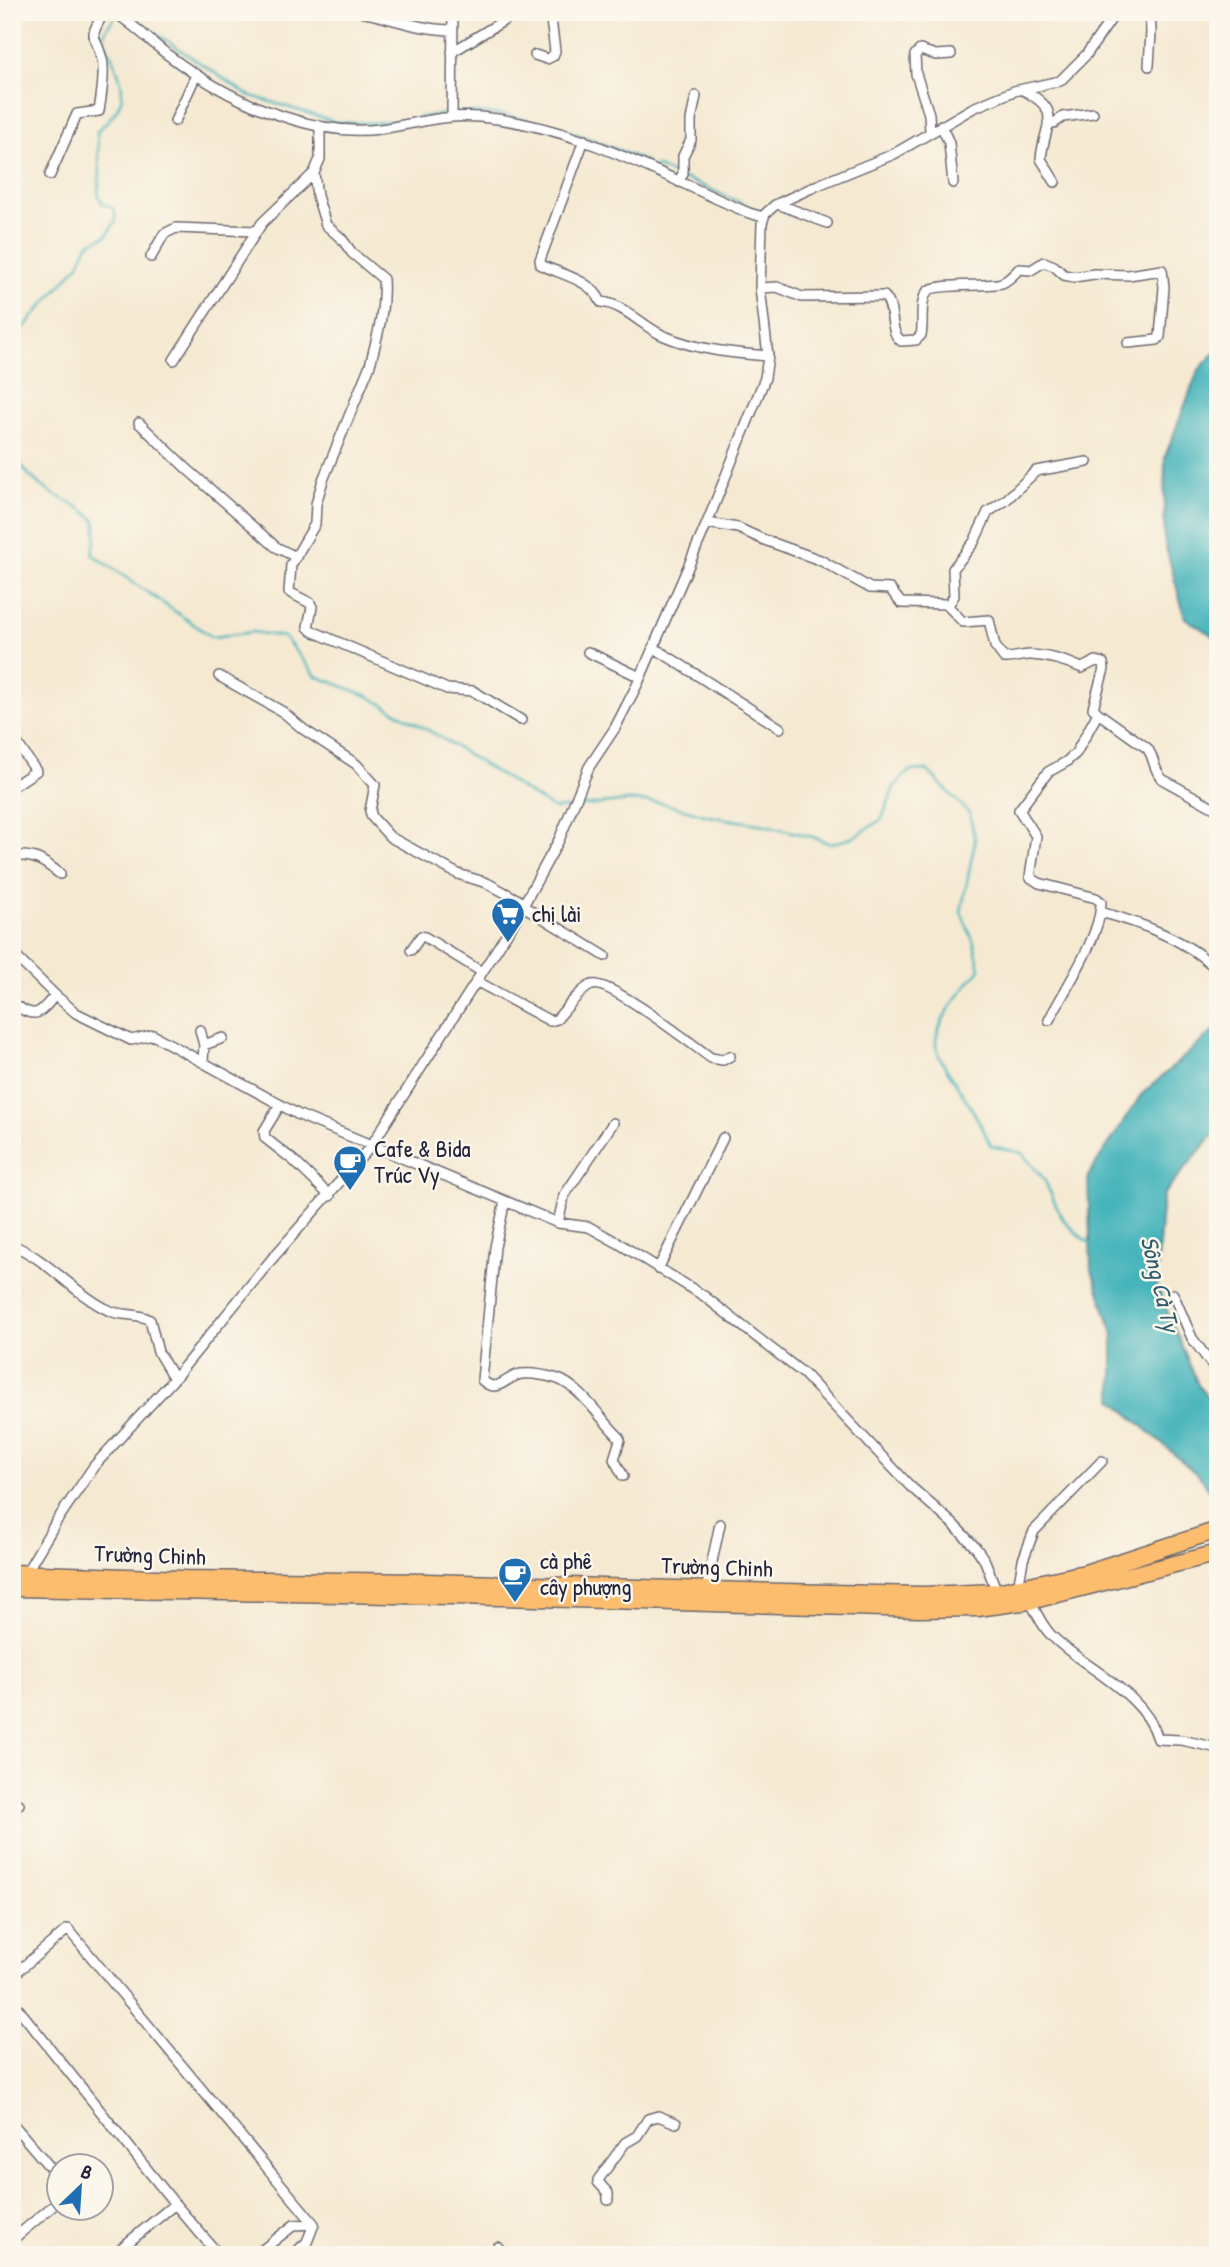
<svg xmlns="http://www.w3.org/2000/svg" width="1230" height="2267" font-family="'Patrick Hand',sans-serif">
  <rect width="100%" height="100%" fill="#fbf7ec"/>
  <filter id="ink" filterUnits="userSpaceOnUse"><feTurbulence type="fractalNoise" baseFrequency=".0143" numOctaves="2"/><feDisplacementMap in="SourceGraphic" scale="14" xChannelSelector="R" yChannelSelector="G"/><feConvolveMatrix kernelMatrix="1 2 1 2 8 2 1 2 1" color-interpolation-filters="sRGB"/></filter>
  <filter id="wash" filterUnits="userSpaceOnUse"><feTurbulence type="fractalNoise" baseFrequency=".00686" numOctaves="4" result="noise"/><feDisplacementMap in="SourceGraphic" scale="28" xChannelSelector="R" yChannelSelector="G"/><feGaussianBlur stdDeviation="1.57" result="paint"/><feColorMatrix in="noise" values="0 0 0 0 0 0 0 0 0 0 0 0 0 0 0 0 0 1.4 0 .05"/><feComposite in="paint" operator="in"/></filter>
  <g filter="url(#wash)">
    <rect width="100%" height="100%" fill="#f5e9d2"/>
    <path fill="#44b4bb" stroke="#336b7b" stroke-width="2" d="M1218,349V639L1185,618L1164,540L1165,457L1198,371Z
      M1218,1027V1129L1163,1195L1156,1284L1199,1387L1218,1409V1505L1202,1479L1113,1400V1334L1091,1267L1088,1176L1141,1095Z"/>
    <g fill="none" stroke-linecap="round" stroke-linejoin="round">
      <path stroke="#44b4bb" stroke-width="2.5" d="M124,12L248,95L337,122L369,123L407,120
        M417,118C497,100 574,130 646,162
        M655,166L678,176
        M684,178L755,209
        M12,341L79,264L88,244L107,235L116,220L114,209L102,203L98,193L100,173L97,131C128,103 127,93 111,54C109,50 104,44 104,40C103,31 111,22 116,15
        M12,452C22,469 34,482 50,492C66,502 84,507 96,522V537L92,554L212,637L254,632L284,637L316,676L368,696L435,734L554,809L568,808
        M575,807L629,801L662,803L708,816L765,825L813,837L831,844L854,837L882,819L894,787L909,771L927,770L970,814L975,841L961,912L974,943L980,969C966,986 934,1022 936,1045C937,1059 955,1080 962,1093C973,1110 983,1128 991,1146L1022,1153L1044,1179L1062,1218L1082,1238L1093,1245"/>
    </g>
  </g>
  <g filter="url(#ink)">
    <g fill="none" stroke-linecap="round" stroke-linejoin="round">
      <g stroke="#6c6870" stroke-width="12">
        <path id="minor" d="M114,12C133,24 150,41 168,55C204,82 242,104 285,117C315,127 348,133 380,129C415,124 443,114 480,117C576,125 662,176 749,213L763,217
          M362,12C392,18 421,30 452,30
          M452,52L513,15L530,12
          M535,55L547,59L553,56L555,51L550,12
          M1149,66L1151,32L1150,12
          M1023,90C1065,112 1044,123 1041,159L1055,182
          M452,116L453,12
          M175,121L196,75
          M1048,123H1054L1063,117L1093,113
          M941,125L949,143L953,183
          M930,132L929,114L916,74L915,55L920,50L936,55L951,54
          M584,140L540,260L541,265C563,275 591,280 601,302C624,304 642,326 662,335C696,350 732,353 768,356
          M314,173L317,196L326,225L342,239L352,253L383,279C385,311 378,334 370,365L323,480L316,504L315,524L291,565L289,592L310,603L312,607L308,627L312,631L447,689L473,691L521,720
          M50,175L77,114L99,111C101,99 105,71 102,59C95,31 87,42 104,12
          M679,182L683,173V156L691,140V120L696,96
          M778,204L827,223
          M151,257L164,234L176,228L256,231
          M760,288L777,287L802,297L884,296C896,307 888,331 901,341L916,340L921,335C924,323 919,302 927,292C932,283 987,287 1002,283C1009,280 1014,274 1019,269L1031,270L1044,262L1054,266L1064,275L1074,277L1094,274L1128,275L1162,270L1164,287L1160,337L1157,340L1128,343
          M174,360L262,223L314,173L320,159V126
          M139,423L186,468L276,547L296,557
          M707,523L738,528L762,539L820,560L870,588L890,589L901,603L946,604L963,622L989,620L995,646L1004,658C1014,659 1022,654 1032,655C1049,656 1066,661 1082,668L1096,661L1103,663L1104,669L1093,708L1098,713L1076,753L1066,762L1048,772L1019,810L1036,836L1030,877L1039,883L1096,898L1101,902C1101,936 1065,989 1049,1020
          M948,605L954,596L953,569L974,542L988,512L1006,500L1036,471L1087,462
          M653,647L780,728
          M588,652L640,677
          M219,676L283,712L303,729L356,764L375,785L370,811L372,817L390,837L458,874L487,883L524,903
          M1098,713L1147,748C1155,758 1152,767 1162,779L1218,810
          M12,787L36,771L15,740
          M12,857C33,853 44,861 60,874
          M523,906L605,956
          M1100,912C1139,922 1190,941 1218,971
          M411,950L421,936L425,937L482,972
          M12,953L55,995L76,1013L131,1040L153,1035L299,1115L558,1223L589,1227L618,1243L704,1296L804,1374L910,1486L953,1524L977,1549L985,1561L997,1592
          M476,981L550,1021L557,1019C564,1011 583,987 592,985C609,979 693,1045 711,1058L723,1060L730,1056
          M20,1008C38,1020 43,1009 55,995
          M200,1030L204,1045L203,1061
          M204,1045L223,1038
          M280,1105L264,1131L265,1138L293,1160L330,1196
          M505,1201L495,1247L482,1380C498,1395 505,1377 521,1374C532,1373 548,1376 558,1379C580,1387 601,1419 618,1436L620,1440L614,1459L623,1476
          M558,1223L564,1196L613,1123
          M12,1245C48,1259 73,1293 108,1310C121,1317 137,1312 150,1320L158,1352L174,1379
          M658,1269L723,1138
          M1173,1294L1192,1338L1218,1373
          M24,1576L56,1522L94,1466L174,1379L271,1260L371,1146L513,924L559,840L589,767L615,728L638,683L707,523L765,378L768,356L760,288L762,223L765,214L775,205L818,185L894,154L973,108L1014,91L1060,81L1086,55L1116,12
          M1018,1588L1023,1560L1034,1531L1102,1461
          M706,1590L720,1524
          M1030,1601C1036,1612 1041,1624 1050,1634C1082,1668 1144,1691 1158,1739L1181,1740L1218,1748
          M12,1802L19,1804
          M12,1976L68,1929L314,2224
          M12,2001L175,2204L219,2255
          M12,2123L60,2179
          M608,2200V2193L598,2182V2180L625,2143L637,2136L648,2119L658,2116L676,2123
          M12,2240L60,2200
          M113,2255L175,2204
          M256,2255L294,2225L314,2224
          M293,2255L307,2242L314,2224
          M496,2255L498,2247"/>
      </g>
      <g stroke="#6c6870" stroke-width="19">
        <path id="trunk" d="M12,1573L185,1579L427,1582L785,1592L923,1595L997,1592L1085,1573L1218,1530
          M12,1588L501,1597L919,1609L978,1608L1030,1601L1218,1553"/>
      </g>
      <use href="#minor" stroke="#fff" stroke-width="9"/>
      <use href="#trunk" stroke="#fcbd6e" stroke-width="16"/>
    </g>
  </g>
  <defs>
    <g id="supermarket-pin" transform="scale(1.75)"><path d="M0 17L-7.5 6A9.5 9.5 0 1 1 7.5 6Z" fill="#1f6fb2" stroke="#fbf7ec"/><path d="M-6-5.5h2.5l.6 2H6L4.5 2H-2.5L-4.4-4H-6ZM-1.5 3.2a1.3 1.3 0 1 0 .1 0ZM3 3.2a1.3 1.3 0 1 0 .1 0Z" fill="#fff"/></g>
    <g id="cafe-pin" transform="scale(1.75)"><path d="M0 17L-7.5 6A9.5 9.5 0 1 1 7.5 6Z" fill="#1f6fb2" stroke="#fbf7ec"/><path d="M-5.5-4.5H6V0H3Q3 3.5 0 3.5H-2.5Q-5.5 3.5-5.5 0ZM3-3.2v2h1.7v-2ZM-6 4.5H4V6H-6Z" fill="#fff"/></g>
  </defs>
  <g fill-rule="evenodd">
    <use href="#supermarket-pin" x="508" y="914"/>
    <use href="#cafe-pin" x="350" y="1162"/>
    <use href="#cafe-pin" x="515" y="1574"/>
  </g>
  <g text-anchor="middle" stroke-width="5" stroke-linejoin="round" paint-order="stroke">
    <g font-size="23" fill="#22223b" stroke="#fbf7ec" text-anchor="start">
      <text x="532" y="922">chị lài</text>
      <text x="374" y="1157">Cafe &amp; Bida<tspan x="374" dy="26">Trúc Vy</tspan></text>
      <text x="540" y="1569">cà phê<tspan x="540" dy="26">cây phượng</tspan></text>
    </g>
    <g font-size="23" fill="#22223b" stroke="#fbf7ec">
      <text transform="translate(150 1555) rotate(2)" y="8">Trường Chinh</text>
      <text transform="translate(717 1567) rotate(2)" y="8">Trường Chinh</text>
    </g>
    <g font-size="24" font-style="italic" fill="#305c6e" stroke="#fbf7ec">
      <text transform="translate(1160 1284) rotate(76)" y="8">Sông Cà Ty</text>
    </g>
  </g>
  <rect width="1230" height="2267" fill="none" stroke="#fbf7ec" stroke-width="42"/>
  <g transform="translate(80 2187) rotate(25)"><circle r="33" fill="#fbf7ec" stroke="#a4a2a5" stroke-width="2"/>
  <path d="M0-5L12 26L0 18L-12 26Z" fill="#1f6fb2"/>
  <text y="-10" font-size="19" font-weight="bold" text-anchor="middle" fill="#22223b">B</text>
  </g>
</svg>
